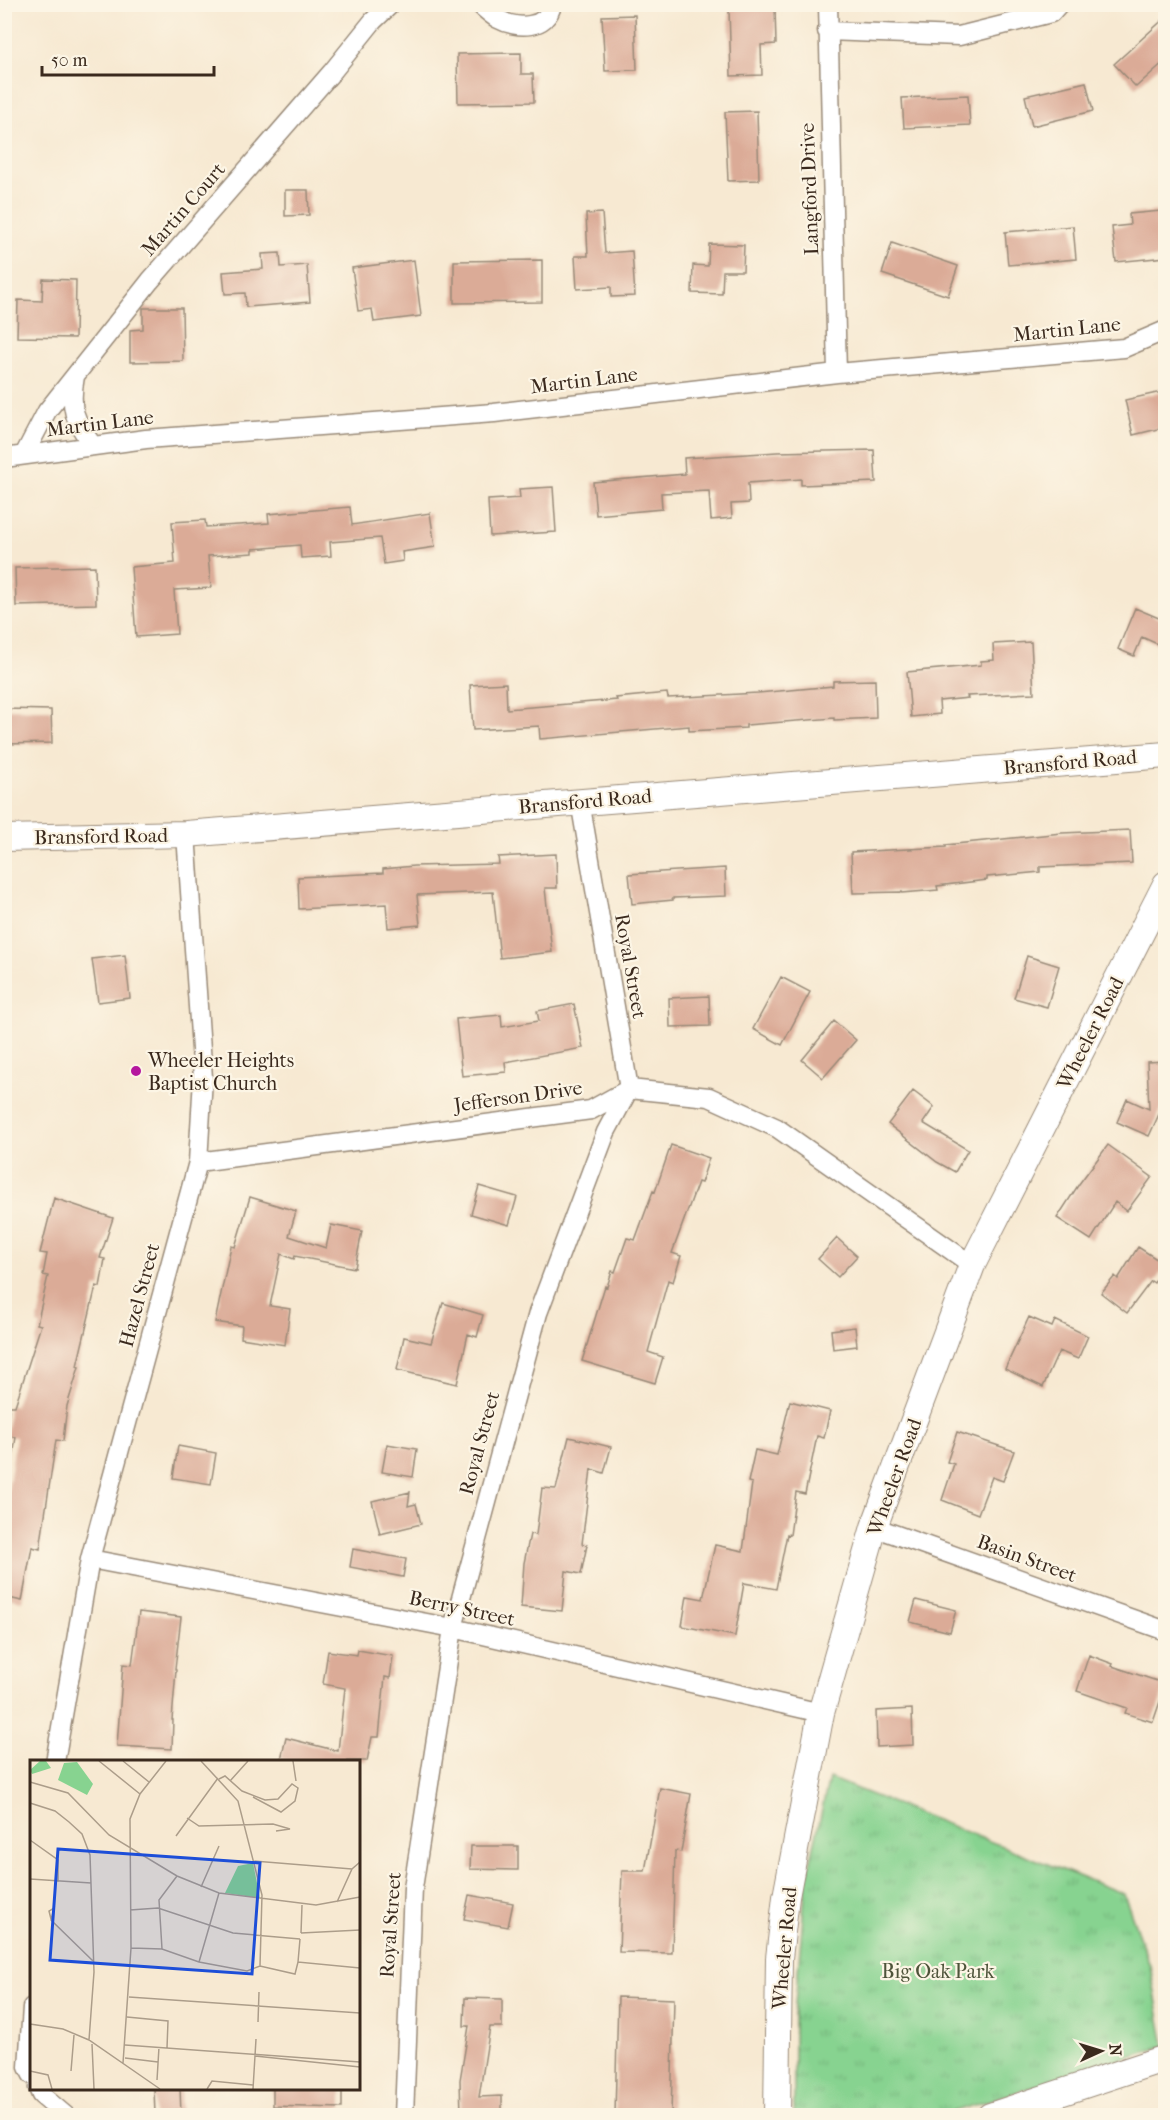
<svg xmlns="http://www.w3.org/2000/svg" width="1170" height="2120" font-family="'IM FELL French Canon',serif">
  <defs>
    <pattern id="park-tufts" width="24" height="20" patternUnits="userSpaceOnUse" patternTransform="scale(1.5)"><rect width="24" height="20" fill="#87d390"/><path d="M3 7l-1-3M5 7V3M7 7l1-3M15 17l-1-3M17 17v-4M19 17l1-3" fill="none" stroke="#75b57c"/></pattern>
  </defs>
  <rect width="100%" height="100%" fill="#fcf5e5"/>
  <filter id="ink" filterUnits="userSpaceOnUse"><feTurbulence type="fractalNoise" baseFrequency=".0167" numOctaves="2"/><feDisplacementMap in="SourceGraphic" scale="12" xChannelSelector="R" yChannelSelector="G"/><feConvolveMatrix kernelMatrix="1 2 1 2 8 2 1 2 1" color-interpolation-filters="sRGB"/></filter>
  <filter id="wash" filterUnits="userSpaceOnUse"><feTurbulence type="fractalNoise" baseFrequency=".008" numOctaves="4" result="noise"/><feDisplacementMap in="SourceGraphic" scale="24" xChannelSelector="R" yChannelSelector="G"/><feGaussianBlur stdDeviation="1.35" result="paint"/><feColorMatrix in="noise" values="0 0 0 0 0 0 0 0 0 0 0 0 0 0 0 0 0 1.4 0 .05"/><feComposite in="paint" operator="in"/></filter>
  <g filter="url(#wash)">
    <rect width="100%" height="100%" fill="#f7e9d2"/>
    <path fill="url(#park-tufts)" stroke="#617e57" stroke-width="1.5" d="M829,1778L1124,1894L1150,1966L1165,2046L942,2115L794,2116V2016L806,1882Z"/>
    <g id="blocks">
      <path fill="#dbab97" d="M775,8L776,44L761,45L762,75L731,76L729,9Z
        M635,15L637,70L605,71L602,16Z
        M1166,17V60L1136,87L1114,64Z
        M521,53V74H533L534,102L458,103L457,54Z
        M1086,82L1093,111L1032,126L1025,96Z
        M968,95L970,125L904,128L902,98Z
        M757,111L759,180L728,181L725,112Z
        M285,190H308L309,215L285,216Z
        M1161,211L1162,220H1166V257L1116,262L1112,227L1130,225L1129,214Z
        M602,213L605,253L632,251L635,296L611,297V287L577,289L575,256H588L586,214Z
        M1073,226L1076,259L1008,265L1005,232Z
        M892,243L958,266L948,296L882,274Z
        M709,244L744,245L743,271H723L722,294L692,293L693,265L708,266Z
        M280,253L281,267L307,265L310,302L246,307L245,293L225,294L223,272L263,269L262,254Z
        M414,260L421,316L374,322L372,309L358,311L352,268Z
        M542,260V302L454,303V261Z
        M43,279L76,280L75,338L17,337L18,300L42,301Z
        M143,308H182L183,361L130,362V330L143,329Z
        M1166,391V427L1133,435L1125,400Z
        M874,450L876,482L801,485V479L748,483L749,503L731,504L732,518L711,520L709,491L661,493L662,509L596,515L593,482L685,474L684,458L777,452Z
        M553,487L556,532L490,536L488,500L520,498L519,489Z
        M350,507L352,525L430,513L435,547L402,552L403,561L384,564L380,538L330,542L331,556L301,558L300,545L253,549V553L208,556L211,588L174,590L177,634L136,637L131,567L175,563L172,522L205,520L206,527L269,523L268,514Z
        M95,566L96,604L16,606L15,568Z
        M1135,608L1166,621V648L1142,637L1134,656L1118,649Z
        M1031,642L1034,693L967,696L968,698L939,701L940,714L911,717L907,672L981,665V661L994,660L993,644Z
        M875,680L876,718L834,720V718L746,725V728L689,731V726L540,739L539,726L473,730L470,685L506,683L507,709L617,700L616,698L667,693L668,698L758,693L833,686V681Z
        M4,709L51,710L52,743L4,744Z
        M1130,830L1132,863L1040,867V872L987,877V880L937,886L938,890L902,893V892L853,893L851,852L946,847V845L1062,833Z
        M556,854L557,888H545L552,952L500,958L493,892L417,895L420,925L388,928L386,904L299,909L298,877L383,873V869L414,866L499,864L498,857Z
        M725,868L726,896L673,898V900L632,904L629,874Z
        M125,955L130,998L98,1002L92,959Z
        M1027,956L1059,966L1047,1007L1014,998Z
        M781,977L810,992L782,1045L753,1029Z
        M709,996L710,1026L670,1027L669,998Z
        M574,1004L583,1048L505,1062L506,1072L462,1076L456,1019L501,1015L502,1027L539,1021L537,1011Z
        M834,1021L856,1040L823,1078L802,1060Z
        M1166,1061V1099L1149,1136L1117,1122L1127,1099L1149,1109L1147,1062Z
        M913,1091L934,1107L923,1123L968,1150L955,1172L937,1162L888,1124Z
        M671,1145L709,1158L701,1183L698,1182L672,1253L681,1256L673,1282L668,1280L648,1352L663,1357L655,1383L582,1361L605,1286L607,1287L612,1271L615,1272L627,1238L635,1240L653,1191L655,1192Z
        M1108,1145L1152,1177L1127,1211L1115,1202L1091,1240L1057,1218L1079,1184Z
        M479,1186L517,1197L509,1225L471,1214Z
        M250,1197L296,1211L289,1236L326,1248L331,1225L362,1231L355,1268L295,1256L294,1259L281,1254L270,1306L290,1309L285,1345L241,1338L242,1326L215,1322L231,1246L235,1247Z
        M54,1198L113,1218L100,1258L105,1259L100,1287L96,1286L77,1366L79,1367L67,1406L63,1441L56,1440L40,1549L32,1547L22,1601L4,1597V1517L16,1437L7,1436L9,1406H15L41,1325L37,1324L48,1276L43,1275L47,1254L40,1253Z
        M837,1238L857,1256L838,1277L818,1259Z
        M1138,1247L1166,1265L1154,1283L1151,1281L1127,1313L1101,1293L1115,1276L1118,1279Z
        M443,1303L483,1315L477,1337L468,1334L457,1384L397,1370L404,1337L431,1343Z
        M1029,1317L1052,1327L1055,1320L1088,1336L1078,1359L1059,1351L1043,1387L1005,1369Z
        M855,1327L857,1346L833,1349L831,1330Z
        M790,1401L830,1411L824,1438L817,1436L805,1494L796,1492L790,1535L787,1534L776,1589L744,1583L735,1636L682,1626L687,1596L703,1599L715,1545L743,1551L752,1483L748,1482L755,1450L777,1455Z
        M957,1432L1014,1451L1003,1481L992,1477L978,1514L942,1500L954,1464L947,1462Z
        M569,1437L611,1447L604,1473L591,1469L582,1544L587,1545L581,1574L566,1571L562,1611L521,1607L524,1563L530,1534L536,1535L542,1488L556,1489Z
        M387,1444L417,1449L413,1477L382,1472Z
        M178,1446L216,1453L211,1484L173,1478Z
        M410,1492L408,1506L416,1504L421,1524L380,1534L372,1501Z
        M353,1549L406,1559L403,1577L350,1567Z
        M916,1600L956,1610L950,1632L910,1622Z
        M139,1612L181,1617L175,1669L176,1670L172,1720H173L172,1749L117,1746L123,1664L132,1665Z
        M358,1650L393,1656L390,1678L385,1677L379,1737H372L367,1761H293L281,1759L286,1738L338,1751L345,1688L323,1684L328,1651L357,1655Z
        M1089,1655L1113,1664L1112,1666L1166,1684L1153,1722L1125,1713L1127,1708L1077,1691Z
        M912,1709L913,1745L877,1747L876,1711Z
        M660,1788L691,1794L681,1852L675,1851L672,1953L619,1952L622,1871H645Z
        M471,1846H518V1870L470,1869Z
        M469,1895L513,1903L508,1927L464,1919Z
        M618,1997L674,1999L671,2115H615Z
        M465,1998L502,1999V2027H490L479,2097L502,2096V2115H461L460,2080L469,2026H464Z
        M154,2088H180L181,2115H155Z
        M273,2088H342V2108L273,2106Z"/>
    </g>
  </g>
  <g filter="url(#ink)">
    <use href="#blocks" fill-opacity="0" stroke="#998a78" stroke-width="1.5"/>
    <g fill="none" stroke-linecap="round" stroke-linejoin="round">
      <g stroke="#998a78" stroke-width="21">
        <path id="street" d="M479,4C485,9 491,15 498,19C516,29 548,30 552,4
          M828,4L837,373
          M827,31L959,36L1051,13L1059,4
          M75,376C69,408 74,420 93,446
          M24,455L47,411L150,281L332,72L373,21L391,4
          M4,458L146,439L494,413L837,373L1124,348L1166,330
          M198,1162L591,1110L629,1089L709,1097L777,1128L972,1265
          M874,1527L1166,1631
          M90,1559L453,1628L821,1713
          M55,1762L90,1559L198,1162L203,1078L186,834
          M32,2007L28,2067L32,2075
          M38,2088L41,2095L66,2116
          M404,2116L413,1888L453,1628L538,1313L606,1132L629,1089L580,801"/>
      </g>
      <g stroke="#998a78" stroke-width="28">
        <path id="secondary" d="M4,838L186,834L1166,755
          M777,2116L779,1958L786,1897L821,1713L874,1527L972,1265L1166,884
          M990,2116L1166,2058"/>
      </g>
      <use href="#street" stroke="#fff" stroke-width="18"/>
      <use href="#secondary" stroke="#fff" stroke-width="26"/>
    </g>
  </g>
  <circle fill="#b5179e" stroke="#fcf5e5" stroke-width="2" cx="136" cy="1071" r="6"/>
  <g text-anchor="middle" stroke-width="4.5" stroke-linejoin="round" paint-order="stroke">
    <g font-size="20" fill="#3b2a1e" stroke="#fcf5e5">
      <text transform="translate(809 189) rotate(-92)" y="7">Langford Drive</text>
      <text transform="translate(183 209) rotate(-49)" y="7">Martin Court</text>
      <text transform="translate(1067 329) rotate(-6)" y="7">Martin Lane</text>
      <text transform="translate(584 380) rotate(-7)" y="7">Martin Lane</text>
      <text transform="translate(100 423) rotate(-7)" y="7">Martin Lane</text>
      <text transform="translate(1070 762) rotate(-5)" y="7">Bransford Road</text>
      <text transform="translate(585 801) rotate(-5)" y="7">Bransford Road</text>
      <text transform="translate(101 836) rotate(-1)" y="7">Bransford Road</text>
      <text transform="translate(631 966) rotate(80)" y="7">Royal Street</text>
      <text transform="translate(1090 1033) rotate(-63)" y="7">Wheeler Road</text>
      <text transform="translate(518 1096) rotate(-8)" y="7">Jefferson Drive</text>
      <text transform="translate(139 1295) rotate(-75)" y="7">Hazel Street</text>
      <text transform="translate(479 1443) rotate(-75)" y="7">Royal Street</text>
      <text transform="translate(894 1477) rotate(-70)" y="7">Wheeler Road</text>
      <text transform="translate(1027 1558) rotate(20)" y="7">Basin Street</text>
      <text transform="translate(462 1608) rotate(12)" y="7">Berry Street</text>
      <text transform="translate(390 1925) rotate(-86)" y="7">Royal Street</text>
      <text transform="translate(784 1948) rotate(-85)" y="7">Wheeler Road</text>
    </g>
    <g font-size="20" fill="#3b2a1e" stroke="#fcf5e5" text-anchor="start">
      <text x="148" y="1067">Wheeler Heights<tspan x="148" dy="23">Baptist Church</tspan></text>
    </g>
    <g font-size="20" fill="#4e543a" stroke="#fcf5e5">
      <text x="938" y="1978">Big Oak Park</text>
    </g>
  </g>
  <g transform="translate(30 1760)">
    <rect width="330" height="330" fill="#f7e9d2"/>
    <path d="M10,1H16L21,8L2,14L0,10ZM47,2L63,24L57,35L28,20L34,3ZM223,103L230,138L195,133L208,106Z" fill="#87d390"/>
    <path fill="none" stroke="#ac9d8a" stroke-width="1.5" d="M69,1L110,34M93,1L119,22M171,1L208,41L232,135L230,206M263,1L266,21M189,19L195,16L212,31L235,40L248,39L262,24L268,28L265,41L251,52L223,37M200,21L218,1M0,22L38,33L79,75L147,116L189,133L286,145L330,137M0,43L25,51L39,62L52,74L60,95L64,212L59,280M157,58L169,66L243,64L260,69L246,71M146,76L188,18M0,80L28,100V122M223,101L322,109M0,119L61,123M171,127L189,86M307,142L322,109L330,102M100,150L128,148L203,173L270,179M21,159L19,151L24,148L21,160L63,201M271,173L330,170M271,173L272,145M101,188L132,189L169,202L217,211L230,206L265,214L268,202L330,208M132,189L129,140L147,116M169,202L189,133M268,202L270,179M99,237L330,253M97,257L138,261L137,288M228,262L229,232M0,264L33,269L59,280L130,329M62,284L64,329M95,285L330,302M225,296L330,307M95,298L128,302M93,303L101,188L100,59L110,34L136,1M0,311L18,315L22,329M41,311L44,275M127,320L129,287M177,329L182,321L223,325M223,329L226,279"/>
    <path fill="#1d4ed8" fill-opacity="0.15" stroke="#1d4ed8" stroke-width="3" d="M28,89L230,103L222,214L20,200Z"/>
    <rect width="330" height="330" fill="none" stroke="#3b2a1e" stroke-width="3"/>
  </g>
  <rect width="1170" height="2120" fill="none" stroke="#fcf5e5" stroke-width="24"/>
  <g transform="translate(1101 2051) rotate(86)" stroke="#fcf5e5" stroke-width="4.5" paint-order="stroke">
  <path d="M0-4.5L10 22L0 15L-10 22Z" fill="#3b2a1e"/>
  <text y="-9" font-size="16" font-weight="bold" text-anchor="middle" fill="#3b2a1e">N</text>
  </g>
  <path d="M42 66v9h172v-9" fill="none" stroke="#3b2a1e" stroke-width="3"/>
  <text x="51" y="66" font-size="18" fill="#3b2a1e" stroke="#fcf5e5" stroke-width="4.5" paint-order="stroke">50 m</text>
</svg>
